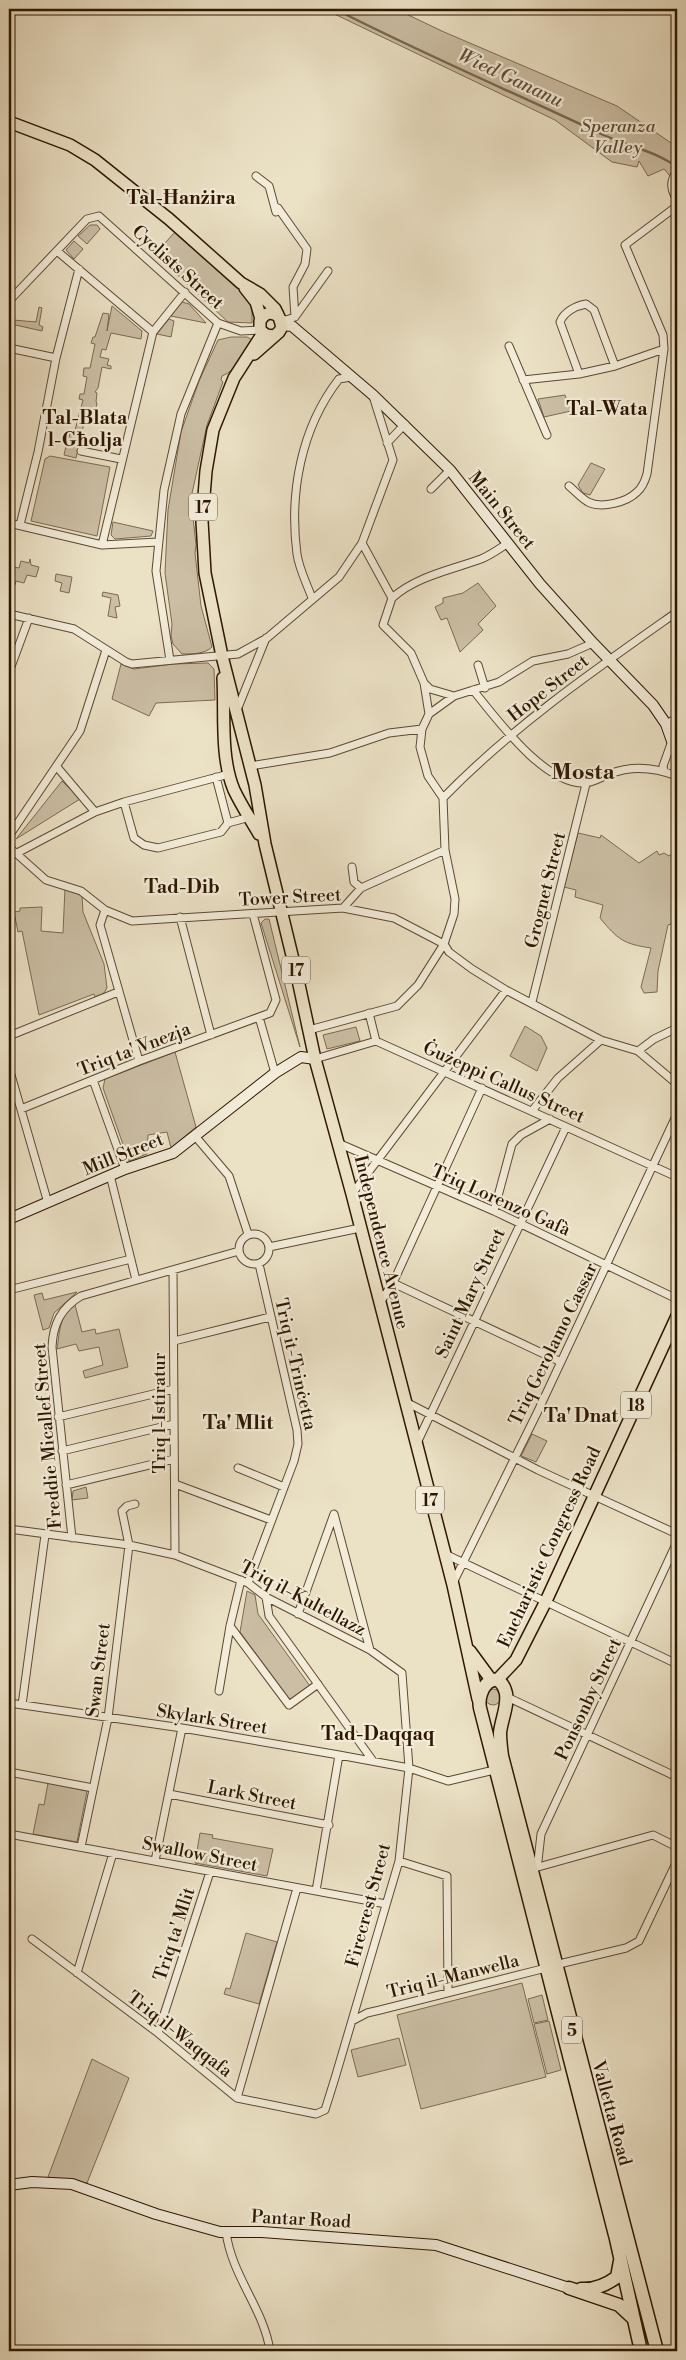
<svg xmlns="http://www.w3.org/2000/svg" width="686" height="2360" font-family="'Libre Bodoni',serif">
  <rect width="100%" height="100%" fill="#ebe1c5"/>
  <filter id="stains"><feTurbulence type="fractalNoise" baseFrequency=".004" numOctaves="4"/><feColorMatrix values="0 0 0 0 .2 0 0 0 0 .09 0 0 0 0 .02 0 0 0 .5 -.17"/></filter>
  <radialGradient id="worn" r=".72"><stop offset=".6" stop-color="#630" stop-opacity="0"/><stop offset="1" stop-color="#630" stop-opacity=".3"/></radialGradient>
  <path fill="#cbbea4" stroke="#7c6a52" d="M324,9H394L402,12L444,32L617,106L677,147V184L664,169L648,176L639,161L637,167L612,162L555,120Z
    M90,225H97L100,229L87,244L78,236Z
    M175,232L238,286L252,304V323L228,322L155,254Z
    M74,241L83,249L74,259L66,250Z
    M182,302L189,304L206,323L171,316Z
    M112,306L142,331L141,339L111,333L106,350L102,349L100,357L109,359L107,365L111,366V369L102,367L98,388L95,392L97,393L96,402L97,403L94,420L85,419L79,444L68,441L70,433L74,434L83,400L79,399L80,394H84L87,377L83,376L84,368H90L95,344L91,343L93,337H95L103,313L109,314L107,331Z
    M39,307L42,308L39,325L43,327L42,331L11,324L13,320L36,322Z
    M169,319L174,321L171,337L157,334Z
    M231,337H247L253,340C246,352 236,371 222,376L221,380L223,382L207,425L191,498L196,545L195,553L201,606L212,647C205,654 192,654 182,654L173,644L171,636L172,624L165,573L168,510L181,432L199,381L218,340Z
    M565,395L571,411L544,417L538,399Z
    M67,442L79,445L76,458L64,455Z
    M50,456L110,467L97,536L31,521L45,459Z
    M591,463L605,469L590,495L583,493L578,485Z
    M113,522L153,531L151,536L115,539L111,535Z
    M30,559L31,565L39,567L36,577L27,575L24,583L16,581L15,585L9,584V566L19,568L21,561L29,563Z
    M56,574L72,577L69,593L60,591L62,583L55,581Z
    M478,583L496,606L478,624L483,630L460,652L447,618L441,620L435,607L443,603V598L463,593Z
    M103,592L118,595L120,606L115,607L117,618L108,616L111,598L102,596Z
    M208,663L214,669L215,700L156,703L149,716L112,699L121,664L134,669L173,664Z
    M62,781L80,799L16,839Z
    M578,833L600,838L601,835L639,863L657,851L659,855L664,853L669,856L677,850V935L674,923L668,925L658,971L657,992L644,993L641,987L651,948C624,944 618,940 600,918L603,905L575,897L576,890L564,887Z
    M65,888L82,896L83,912L104,964L107,988L104,993L95,997L94,994L39,1015L22,931L18,932L14,912L20,911V908L42,907L41,931L63,933Z
    M265,919H269L300,1047L261,923Z
    M525,1026L541,1036L547,1048L537,1071L510,1056Z
    M356,1027L360,1041L327,1049L323,1035Z
    M175,1052L196,1127L171,1148L167,1132L148,1135L147,1154L129,1161L103,1088L105,1079Z
    M77,1292L54,1313L49,1328L43,1330L34,1295L42,1293L44,1300Z
    M75,1305L82,1332L95,1329L96,1334L119,1329L128,1367L85,1378L83,1371L103,1365L99,1347L79,1351L76,1344L57,1349C60,1331 59,1315 75,1305Z
    M532,1434L547,1441L536,1462L521,1456Z
    M86,1487L88,1498L72,1500L73,1491Z
    M247,1591L255,1595L258,1614L310,1686L290,1700L240,1632Z
    M485 1697a8 8 0 1 1 16 0a8 8 0 1 1-16 0Z
    M48,1783L87,1791L77,1842L33,1834L39,1804L44,1805Z
    M200,1833L213,1835L212,1838L273,1849L267,1876L195,1863Z
    M246,1933L277,1942L259,2004L224,1994L226,1988L230,1989Z
    M522,1983L546,2077L421,2109L397,2015Z
    M542,1995L548,2020L534,2023L528,1999Z
    M549,2021L561,2070L547,2074L534,2024Z
    M399,2038L406,2065L358,2077L351,2050Z
    M92,2059L129,2078L87,2183L48,2177Z"/>
  <g fill="none" stroke-linecap="round" stroke-linejoin="round">
    <path stroke="#79664e" stroke-width="2.5" d="M335,9C421,53 510,91 597,132C623,145 654,150 677,167"/>
    <g stroke="#5d4931" stroke-width="9">
      <path id="street" d="M677,171C670,180 670,190 677,199
        M256,176L269,186L276,212L278,208L307,249L305,264L293,287L295,317
        M57,251L153,332
        M9,301L87,219L99,216L218,323L241,331L260,330
        M281,319L286,320L295,317L328,271
        M509,346L547,435
        M9,348L56,358
        M579,374L560,322C564,312 575,306 586,304L594,310L615,366
        M523,380L579,374L615,366L664,349
        M387,443L405,424
        M81,451L121,459
        M569,486C575,491 581,498 588,502C602,509 627,502 637,492C643,487 645,481 647,474L664,349L663,335L625,245L677,206
        M431,489L450,470
        M9,523L102,545L158,542
        M20,525L38,452L56,358L79,269
        M362,543L392,598
        M102,545L153,332L185,292
        M312,598C307,584 299,569 297,554C289,493 301,428 339,379L351,377
        M392,598L383,625L411,653L424,683L429,714
        M392,598C417,576 451,570 481,559C491,555 499,549 508,543
        M9,614L74,629L126,662L132,664L238,654L267,638L339,577L362,543L393,460L373,396
        M170,660L156,571L164,490L181,414L218,323
        M478,665L485,688
        M9,672L29,618
        M424,683L430,689L454,696
        M473,690C496,718 544,785 585,783C593,783 603,776 610,774C632,765 656,768 677,776
        M237,710L266,638
        M666,724L677,718
        M250,766L330,753L389,733L422,729
        M57,767L95,812
        M664,771L663,766L672,741
        M216,777L228,823
        M443,798C513,726 596,669 677,612
        M124,802L134,838L144,845L158,848L221,832L228,823L250,817
        M9,836L80,731L106,650
        M9,847L46,880L81,891L105,910L132,921L343,908L394,918L440,942
        M17,853L95,812L124,802L229,774
        M352,867L354,882L361,888
        M343,908L361,888L445,850
        M105,910L100,925L139,1061
        M180,917L211,1035
        M444,944L449,952L472,969L506,990L601,1040L638,1051L677,1084
        M532,1002L586,784
        M369,1013L376,1041
        M259,1017L275,1073
        M309,1030L397,1006L418,985L444,944L454,914L455,899L445,850L443,798L428,776L420,747L422,729L429,714L454,696L499,682L533,661L568,654L593,643
        M9,1036L118,992
        M638,1051L654,1039L677,1028
        M315,1059L376,1041L677,1177
        M9,1068L48,1203
        M93,1080L125,1169
        M21,1109L139,1061L270,1013L276,1000L253,914
        M532,1111L558,1078L601,1040
        M195,1136L229,1176L248,1234
        M338,1143L494,1211L677,1299
        M110,1175L136,1280
        M352,1194L506,990
        M494,1211L512,1144L521,1135L550,1119
        M239 1249a15 15 0 1 1 30 0a15 15 0 1 1-30 0Z
        M269,1247L360,1228
        M173,1270L175,1555
        M393,1283L561,1362
        M9,1290L131,1259
        M379,1304L393,1283L482,1088
        M174,1341L270,1317
        M406,1402L538,1470L677,1534
        M58,1417L174,1389
        M417,1443L566,1127
        M62,1451L174,1424
        M238,1468L284,1487
        M175,1484L271,1520
        M66,1485L174,1459
        M9,1529L129,1545L175,1555L248,1583L266,1597L370,1650L402,1673L409,1768L399,1861L335,2078L325,2110L316,2114L237,2098L158,2033L32,1939
        M72,1538L52,1347C53,1324 61,1308 81,1296L239,1251
        M445,1554L677,1664
        M248,1583L294,1461L298,1444L297,1430L259,1264
        M453,1583L538,1411L677,1114
        M266,1597L269,1616L373,1761
        M298,1614L334,1514L370,1650
        M230,1626L289,1705L318,1684
        M219,1691L230,1626L241,1580
        M507,1697L677,1777
        M9,1703L182,1728L339,1755L409,1768L448,1781L490,1771
        M22,1705L45,1535
        M9,1772L93,1788
        M169,1794L329,1825
        M9,1834L386,1904
        M81,1847L108,1718L129,1545L122,1511L127,1506L135,1504
        M155,1861L182,1728
        M399,1861L447,1876L448,1992
        M531,1869L538,1861L541,1834L677,1542
        M531,1869L653,1835L677,1847
        M316,1891L339,1755
        M555,1965L626,1948L639,1941L677,1861
        M77,1973L113,1853
        M352,2021L367,2013L380,2010L546,1968
        M158,2033L210,1872
        M237,2098L297,1888
        M226,2232C232,2277 264,2309 270,2351"/>
    </g>
    <g stroke="#2e1600" stroke-width="12">
      <path id="secondary" d="M282,325L292,326L373,395L450,470L540,584L593,643L653,705L666,724L672,741L677,747
        M9,1219L125,1169L173,1153L275,1073L301,1057L315,1059
        M9,2185L32,2182L72,2184L156,2214L220,2232H262L436,2245L569,2288"/>
    </g>
    <g stroke="#2e1600" stroke-width="14">
      <path id="primary" d="M9,122L70,145L95,160L169,219L241,283L260,294L275,309L278,315
        M245,288L256,302L261,319
        M263,333L234,378L213,430L206,471L202,521L205,573L222,656L255,785L265,844L298,980L315,1059L352,1194L453,1585L478,1699
        M254,354L279,332L282,327L279,317C272,311 265,312 260,321V330L266,335L274,336
        M223,678C225,713 220,757 234,790C241,805 251,820 259,834
        M470,1651L492,1681
        M497,1680L516,1660L546,1601L677,1316"/>
    </g>
    <g stroke="#2e1600" stroke-width="15">
      <path id="highway" d="M569,2288L619,2305L634,2319
        M581,2289C595,2290 606,2285 617,2277L620,2261
        M641,2351L616,2239L480,1708C476,1689 496,1666 505,1690C510,1702 501,1720 500,1733C500,1741 501,1748 502,1756L657,2351"/>
    </g>
    <use href="#street" stroke="#f2ecd9" stroke-width="7"/>
    <use href="#secondary" stroke="#f2ecd9" stroke-width="10"/>
    <use href="#primary" stroke="#ebe1c5" stroke-width="11"/>
    <use href="#highway" stroke="#ebe1c5" stroke-width="12"/>
  </g>
  <g text-anchor="middle" stroke-width="4.5" stroke-linejoin="round" paint-order="stroke">
    <g fill="#f2ecd9" stroke="#695641" stroke-width="1">
      <rect x="189" y="493.5" width="28" height="27" rx="4"/>
      <rect x="282" y="956.5" width="28" height="27" rx="4"/>
      <rect x="621" y="1391.5" width="30" height="27" rx="4"/>
      <rect x="416" y="1486.5" width="28" height="27" rx="4"/>
      <rect x="562" y="2016.5" width="20" height="27" rx="4"/>
    </g>
    <g font-size="16" font-weight="bold" fill="#2e1600">
      <text x="203" y="513">17</text>
      <text x="296" y="976">17</text>
      <text x="636" y="1411">18</text>
      <text x="430" y="1506">17</text>
      <text x="572" y="2036">5</text>
    </g>
    <g font-size="18" font-style="italic" fill="#5d4831" stroke="#f2ecd9">
      <text x="618" y="132">Speranza<tspan x="618" dy="21">Valley</tspan></text>
    </g>
    <g font-size="18" fill="#2e1600" stroke="#f2ecd9">
      <text transform="translate(178 267) rotate(42)" y="6">Cyclists Street</text>
      <text transform="translate(502 510) rotate(51)" y="6">Main Street</text>
      <text transform="translate(548 688) rotate(-38)" y="6">Hope Street</text>
      <text transform="translate(545 890) rotate(-76)" y="6">Grognet Street</text>
      <text transform="translate(290 897) rotate(-3)" y="6">Tower Street</text>
      <text transform="translate(134 1049) rotate(-21)" y="6">Triq ta' Vnezja</text>
      <text transform="translate(504 1082) rotate(24)" y="6">Ġużeppi Callus Street</text>
      <text transform="translate(123 1154) rotate(-22)" y="6">Mill Street</text>
      <text transform="translate(501 1200) rotate(24)" y="6">Triq Lorenzo Gafà</text>
      <text transform="translate(382 1242) rotate(76)" y="6">Independence Avenue</text>
      <text transform="translate(470 1293) rotate(-65)" y="6">Saint Mary Street</text>
      <text transform="translate(553 1344) rotate(-64)" y="6">Triq Gerolamo Cassar</text>
      <text transform="translate(296 1364) rotate(77)" y="6">Triq it-Trinċetta</text>
      <text transform="translate(159 1413) rotate(-90)" y="6">Triq l-Istiratur</text>
      <text transform="translate(47 1436) rotate(-95)" y="6">Freddie Micallef Street</text>
      <text transform="translate(549 1547) rotate(-65)" y="6">Eucharistic Congress Road</text>
      <text transform="translate(303 1598) rotate(28)" y="6">Triq il-Kultellazz</text>
      <text transform="translate(98 1670) rotate(-83)" y="6">Swan Street</text>
      <text transform="translate(588 1699) rotate(-65)" y="6">Ponsonby Street</text>
      <text transform="translate(212 1719) rotate(9)" y="6">Skylark Street</text>
      <text transform="translate(252 1795) rotate(11)" y="6">Lark Street</text>
      <text transform="translate(200 1854) rotate(11)" y="6">Swallow Street</text>
      <text transform="translate(368 1905) rotate(-75)" y="6">Firecrest Street</text>
      <text transform="translate(174 1934) rotate(-72)" y="6">Triq ta' Mlit</text>
      <text transform="translate(453 1976) rotate(-14)" y="6">Triq il-Manwella</text>
      <text transform="translate(180 2034) rotate(38)" y="6">Triq il-Waqqafa</text>
      <text transform="translate(612 2113) rotate(75)" y="6">Valletta Road</text>
      <text transform="translate(301 2219) rotate(3)" y="6">Pantar Road</text>
    </g>
    <g font-size="19" font-style="italic" fill="#604c34" stroke="#f2ecd9">
      <text transform="translate(511 77) rotate(25)" y="7">Wied Gananu</text>
    </g>
    <g font-size="19" font-weight="bold" fill="#2e1600" stroke="#f2ecd9">
      <text x="181" y="204">Tal-Ħanżira</text>
      <text x="607" y="415">Tal-Wata</text>
      <text x="85" y="424">Tal-Blata<tspan x="85" dy="22">l-Għolja</tspan></text>
      <text x="182" y="893">Tad-Dib</text>
      <text x="581" y="1422">Ta' Dnat</text>
      <text x="378" y="1740">Tad-Daqqaq</text>
    </g>
    <g font-size="20" font-weight="bold" fill="#2e1600" stroke="#f2ecd9">
      <text x="238" y="1429">Ta' Mlit</text>
    </g>
    <g font-size="22" font-weight="bold" fill="#2e1600" stroke="#f2ecd9">
      <text x="583" y="779">Mosta</text>
    </g>
  </g>
  <rect width="686" height="2360" fill="none" stroke="#ebe1c5" stroke-width="30"/>
  <rect x="10" y="10" width="666" height="2340" fill="none" stroke="#2e1600" stroke-width="2.5"/>
  <rect x="15" y="15" width="656" height="2330" fill="none" stroke="#2e1600"/>
  <rect width="100%" height="100%" filter="url(#stains)"/>
  <rect width="100%" height="100%" fill="url(#worn)"/>
</svg>
